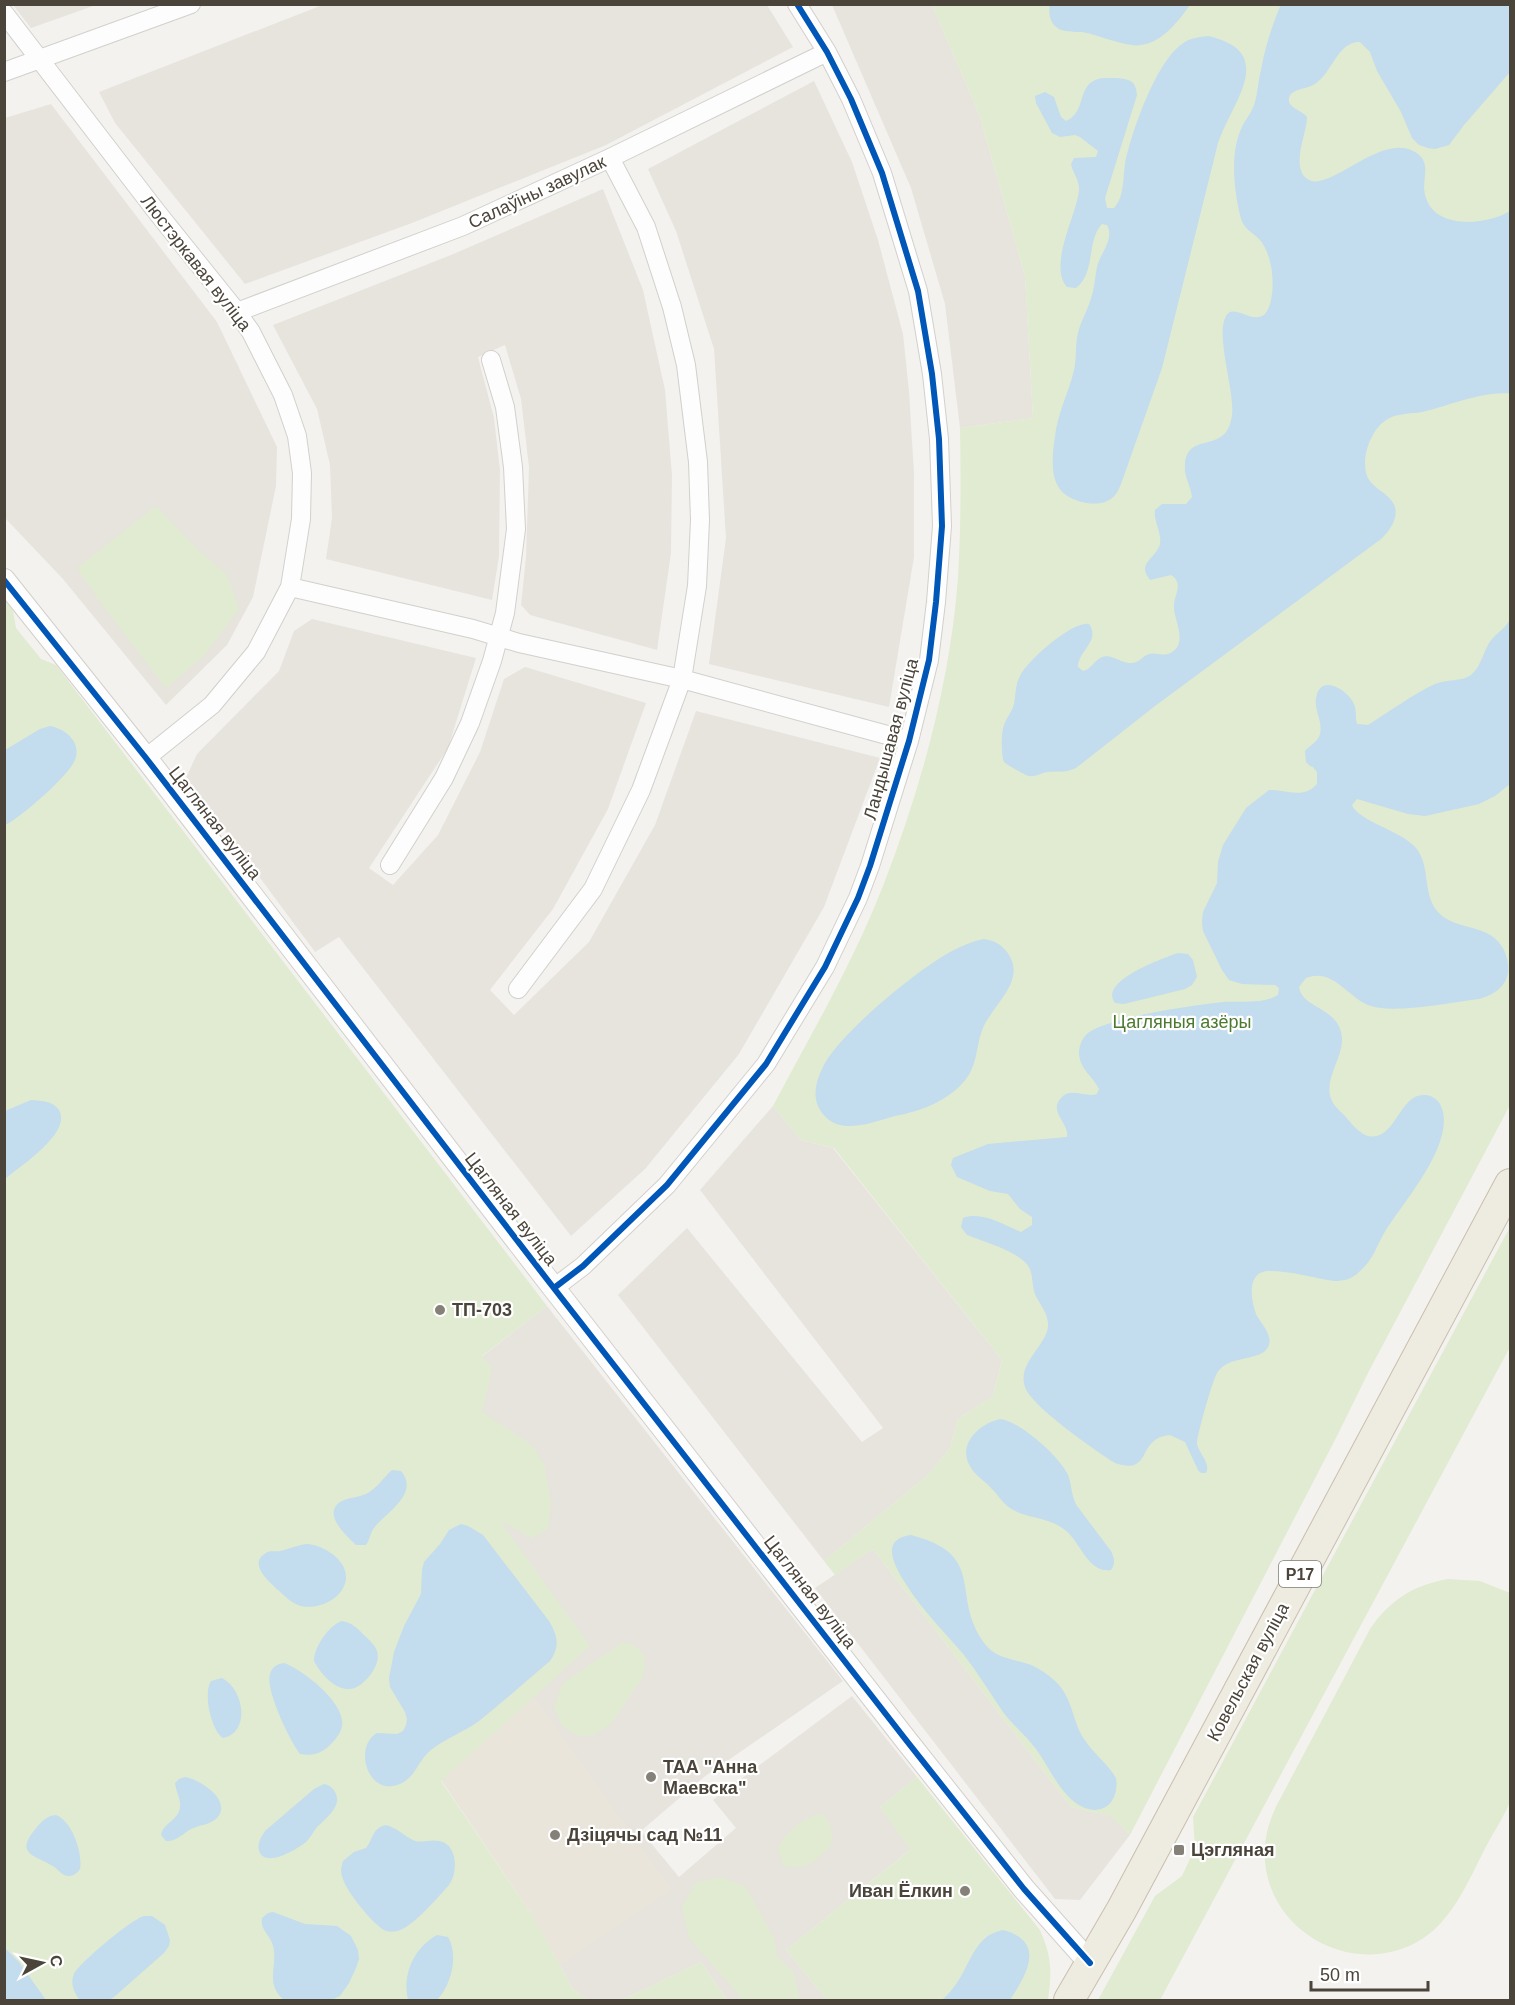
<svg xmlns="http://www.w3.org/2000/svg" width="1515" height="2005" font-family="Helvetica,sans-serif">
  <rect width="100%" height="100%" fill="#f3f2ef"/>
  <path fill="#e7e4dd" d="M325,4L767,5L793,47L606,145L412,223L245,284L115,123L99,92Z
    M13,5H96L31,28Z
    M832,5H932L979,114L1025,276L1033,418L960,428L945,304L911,188Z
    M814,81L852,162L878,240L903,334L909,391L914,474V557L889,707L709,664L726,538L714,349L676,231L648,169Z
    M51,104L217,322L277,447L276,486L253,597L227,645L166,705L63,579L5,518V118Z
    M603,189L643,290L665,390L672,475L671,553L657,650L530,615L521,605L526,557L529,467L521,399L505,345L478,357L494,418L500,470L499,556L492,600L326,559L332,518L330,465L317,409L273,325L451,255Z
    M312,619L476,658L448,748L369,868L393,885L438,835L480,752L504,679L525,667L646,703L608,809L553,909L490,990L514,1015L589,942L655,825L696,711L880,758L824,907L739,1054L645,1169L571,1236L339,937L315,952L186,778L197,754L279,671L294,631Z
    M773,1106L801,1140L833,1148L1002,1360L993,1396L958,1419L950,1448L929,1474L824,1561L618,1295L687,1228L862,1442L883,1428L700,1190Z
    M547,1306L843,1681L704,1777L641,1831L679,1877L736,1828L713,1800L852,1696L917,1777L880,1807L911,1849L786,1950L827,2000H727L701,1962L622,2000H588L573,1989L532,1915L417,1407Z
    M873,1549L1071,1807L1112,1816L1130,1835L1080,1900L1055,1899L815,1588Z"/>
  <path fill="#e9e5db" d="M534,1697L671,1889L560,1965L532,1915L441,1780Z"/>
  <path fill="#e0ebd1" d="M932,5H1510V1105L1369,1371L1336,1438L1130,1835L1111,1816L1071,1807L873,1549L835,1575L824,1561L929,1474L950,1448L958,1419L993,1396L1002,1360L834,1148L801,1140L773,1106C811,1034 853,963 883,886C921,788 950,684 958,578C961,528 961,478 960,428L1033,418L1025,276L979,114Z
    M156,506L197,549L227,575L239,609L204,656L166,688L100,602L77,568Z
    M5,599L13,611L16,628L41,659L56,665L547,1306L482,1356L492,1368L482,1412L533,1446L544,1464L551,1502L548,1529L532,1538L500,1521L590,1646L441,1781L532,1915L573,1989L588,2000H5Z
    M1510,1227V1347L1160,2000H1098L1155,1896L1182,1876L1195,1848L1193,1817Z
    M1448,1579L1480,1581L1510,1593C1511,1646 1510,1700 1510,1753C1510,1766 1514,1791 1510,1802C1504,1816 1495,1830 1488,1843C1470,1876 1455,1918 1422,1939C1359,1979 1272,1937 1265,1862C1263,1840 1269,1820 1279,1801L1370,1629C1389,1601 1413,1585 1448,1579Z
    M623,1642L632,1644L644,1654L645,1666L642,1678L612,1723L594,1735L578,1736L562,1726L554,1707L563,1683Z
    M917,1777L1040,1930C1052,1958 1052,1971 1048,2000H827L786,1950L910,1850L880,1807Z
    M820,1813C832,1822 833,1831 831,1846C815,1860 806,1872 783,1865L778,1848C787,1830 801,1821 820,1813Z
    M721,1877L746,1887L775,1940L777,1956L794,1973L800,2000H740L739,1995L689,1938L682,1907L696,1882Z
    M701,1962L727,2000H622Z"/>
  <path fill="#c3dcee" d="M1050,4H1190V5C1179,20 1165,39 1146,44C1141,45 1136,46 1132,45C1115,43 1099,35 1082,32C1075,32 1066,32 1059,29C1050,24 1048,14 1050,4Z
    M1281,4L1510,5V72L1464,125L1449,145L1435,149L1428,148L1419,145L1412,138L1401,112L1377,71L1370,52L1360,42C1337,41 1332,75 1313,85C1306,89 1291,89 1289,98C1287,108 1302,110 1307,117C1307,133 1291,165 1306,178C1326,196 1376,136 1411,150C1436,161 1419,180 1426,198C1436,230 1488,225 1510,211V393C1475,393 1455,404 1422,412C1410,414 1396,413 1386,420C1371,430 1362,455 1366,473C1370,489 1390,492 1395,507C1398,520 1389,531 1381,539L1155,706L1076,768C1062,774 1059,770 1047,772C1041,773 1035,777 1029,776C1025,775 1007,765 1004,762C1001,755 1001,733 1004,725C1006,718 1012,712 1014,704C1016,695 1015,685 1020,676C1027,661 1072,621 1089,624C1101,641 1078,651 1078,667L1083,671C1092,669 1094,660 1102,657C1112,654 1119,662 1129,663C1139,664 1141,657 1149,654C1155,652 1161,656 1168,654C1190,646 1174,620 1174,608C1173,595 1185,584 1171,575L1150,580C1137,564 1153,560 1159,547C1164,536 1153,522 1155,510L1162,504H1186L1192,497C1191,486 1184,477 1185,466C1186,429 1227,457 1232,415C1235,391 1215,335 1226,316C1235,299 1263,338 1271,300C1275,282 1272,253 1259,239C1249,229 1244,230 1240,215C1234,189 1230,154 1241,129C1244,121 1251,114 1254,105C1258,94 1258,81 1261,70C1265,47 1272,26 1281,4Z
    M1208,36C1279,52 1232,102 1218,143L1162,368L1121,484C1118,491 1115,498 1107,501C1092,508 1065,500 1058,486C1050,473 1053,450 1055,436C1058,412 1069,392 1074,370C1077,358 1075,345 1078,333C1081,320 1089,308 1092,295C1095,286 1095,276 1097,267C1100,254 1115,238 1107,225L1102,224C1086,241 1096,273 1076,288L1067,287C1048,266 1076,216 1079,191C1080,180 1073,174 1071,164L1074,158L1096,157L1098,151L1080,137L1075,135L1060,137L1052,133L1036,103L1035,96L1045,92L1054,97L1061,117L1066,121C1090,111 1073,77 1109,78C1115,78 1122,78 1128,80C1135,82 1136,88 1137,95L1105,198L1107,208H1114C1124,198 1123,178 1125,164C1131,133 1156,62 1182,44C1190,38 1199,37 1208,36Z
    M1510,619V784L1495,796L1479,804L1425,816L1408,814L1357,799L1352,805C1358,821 1402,831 1416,848C1431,866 1422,895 1438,912C1456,932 1490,922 1504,950C1507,957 1509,965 1508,973C1505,988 1493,995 1479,999C1453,1002 1395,1014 1371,1006C1348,999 1334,967 1306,978L1299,987C1302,1008 1335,1007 1341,1032C1347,1055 1323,1076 1331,1099C1334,1106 1340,1111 1345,1116C1351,1123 1357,1131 1365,1135C1395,1146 1398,1093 1425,1095C1431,1095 1437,1099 1440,1104C1459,1140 1403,1202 1386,1230C1377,1244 1373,1261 1359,1272C1352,1279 1344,1281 1334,1281C1314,1278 1291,1271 1270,1271C1247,1270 1250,1298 1256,1314C1261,1324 1274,1336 1268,1347C1261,1362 1229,1354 1217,1373C1213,1379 1196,1438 1197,1444C1199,1454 1211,1463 1206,1473H1201L1198,1470L1185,1442L1170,1435C1135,1438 1154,1476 1115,1463C1096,1451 1031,1406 1025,1387C1018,1366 1039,1351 1046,1334C1052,1321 1044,1310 1038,1300C1031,1289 1034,1280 1030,1269C1024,1253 982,1241 967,1235L961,1227L963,1218C982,1211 1004,1225 1021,1232L1032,1225V1217L1020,1209L1008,1194L990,1191L957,1177L951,1165L953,1158L988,1144L1067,1137C1070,1123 1046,1111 1063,1096C1072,1088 1086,1098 1097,1094L1099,1089C1092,1075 1080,1070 1079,1053C1079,1046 1082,1038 1088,1033C1110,1017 1194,1005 1223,1002C1239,1001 1264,1004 1278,995L1279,988L1275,985L1242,984L1229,980L1222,970L1203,931L1202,922L1203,912L1217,883L1218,862L1223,845L1246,808L1269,790C1287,789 1303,800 1317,784V772L1313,767L1310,766L1306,762L1305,751C1310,745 1318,742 1320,734C1323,721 1314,710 1316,698C1320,674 1345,688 1353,702C1357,709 1355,717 1357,724L1368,725C1390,711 1412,695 1435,684C1447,679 1461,682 1471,675C1482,666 1483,650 1492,639C1498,632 1506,628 1510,619Z
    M50,726C67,729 83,744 74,762C67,777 19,819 5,825V750L40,729Z
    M984,939C994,941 1000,943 1007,952C1028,980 993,1004 983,1028C976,1044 978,1064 966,1079C949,1101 921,1111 895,1116C880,1120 862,1127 846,1126C834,1125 823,1118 818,1106C812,1092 818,1076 825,1063C844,1030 919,968 954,950C964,945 973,941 984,939Z
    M1178,953L1188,954L1193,960L1197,977L1192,985L1185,989L1124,1004L1115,1003C1098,981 1164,958 1178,953Z
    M31,1100C42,1101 55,1101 60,1112C69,1135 21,1165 5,1179V1111Z
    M1000,1419C1020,1421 1060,1457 1068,1475C1072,1485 1071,1496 1077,1506L1111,1551C1114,1558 1116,1563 1111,1570C1087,1573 1081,1542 1065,1530C1048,1516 1026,1519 1010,1508C1002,1503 998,1494 991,1488C986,1482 979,1478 974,1472C954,1448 976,1425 1000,1419Z
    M392,1470L401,1471C420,1494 386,1512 374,1528C370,1533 370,1539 366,1545H356C347,1536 322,1515 340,1502C348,1497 359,1498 368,1493C378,1487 384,1477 392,1470Z
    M461,1524L468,1526L483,1535L549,1621C558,1636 560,1647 550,1661C526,1681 503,1702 479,1721C464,1732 446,1738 431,1750C417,1761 416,1779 397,1785C368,1795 353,1747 377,1733L397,1734L403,1731L406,1725L407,1719L405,1712L390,1687L389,1678L394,1652L404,1626L421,1594L422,1570L424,1562L440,1544L449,1530Z
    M911,1535C987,1555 951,1593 982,1640C993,1657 1007,1658 1025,1663C1036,1666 1048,1674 1056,1682C1073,1698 1072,1721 1084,1739C1093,1753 1107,1763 1116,1778C1119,1797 1108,1816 1085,1808C1062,1799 1050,1768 1036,1749C1026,1736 1013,1725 1003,1712C990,1693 978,1673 964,1655C947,1635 929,1617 914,1596C906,1584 892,1565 892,1551C892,1540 902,1536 911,1535Z
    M307,1544C325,1545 354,1564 344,1586C338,1602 311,1612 296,1604C289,1601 284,1595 278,1590C270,1582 247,1564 266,1553C270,1550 275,1552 280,1551C289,1549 297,1545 307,1544Z
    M342,1621C353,1623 358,1629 365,1636C370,1641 375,1645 377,1651C382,1665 363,1689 349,1689C335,1690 320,1673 314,1661C314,1647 329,1625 342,1621Z
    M284,1663C303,1670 346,1703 342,1726C341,1733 335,1740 330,1745C321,1754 312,1756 300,1754C290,1741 265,1690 270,1674C272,1667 277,1664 284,1663Z
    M222,1678C244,1689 251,1732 223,1738C211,1730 203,1693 211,1681Z
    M185,1777C199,1779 233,1800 217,1818C210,1825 199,1825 191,1829C182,1834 176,1842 166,1841L161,1835C163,1823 179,1820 180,1807C181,1799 176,1792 175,1783L179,1779Z
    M324,1784C329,1785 332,1787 335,1792C343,1806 326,1818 317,1827C313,1832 310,1838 306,1842C297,1849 268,1867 260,1853C256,1845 261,1837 265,1831L314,1789Z
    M56,1815C72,1821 83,1853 80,1869C77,1873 74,1876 68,1876C61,1875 58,1869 53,1866C33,1854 14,1854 37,1827C43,1820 47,1816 56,1815Z
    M386,1825C398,1828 405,1837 415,1841C423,1843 431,1839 439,1841C458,1844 458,1873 449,1885C438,1897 412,1928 397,1931C392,1932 388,1932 384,1930C372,1923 347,1892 343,1879C340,1873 341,1867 343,1861L354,1852L366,1848C374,1838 372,1828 386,1825Z
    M273,1912L305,1924L337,1926L351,1936L358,1950L359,1959L356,1968L349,1983L340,1996L331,2000H284C263,1983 280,1962 272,1943C268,1933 260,1929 262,1918L268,1913Z
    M144,1916H152L165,1925L170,1940L169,1946L164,1953L114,1997L109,2000H80C74,1993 70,1983 74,1974C79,1963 132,1919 144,1916Z
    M1003,1930C1047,1942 1026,1975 1010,2000H942C949,1994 955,1986 960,1978C972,1958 977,1935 1003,1930Z
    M437,1935L448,1937C459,1956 451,1985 437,2000H408C402,1974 414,1948 437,1935Z
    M4,1947L19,1962L46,2000H5Z"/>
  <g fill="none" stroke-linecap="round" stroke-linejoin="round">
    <g stroke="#d1d0cc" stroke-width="20">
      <path id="minor" d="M4,13L156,211L237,312L251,332L283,395L297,436L302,473L301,519L290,587L256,652L212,705L146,758
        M4,72L191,4
        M237,312L463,226L610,158L827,52
        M290,587L473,629L519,643L682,679L909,741
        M390,865L444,778L470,723L492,661L505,613L516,529L513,467L505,407L491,360
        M518,989L593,889L641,790L682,679L697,586L700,520L698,462L686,365L672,307L646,227L610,158
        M554,1288L583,1266L667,1185L766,1064L825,967L858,898L870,866L909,741L929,660L936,602L942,526L939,439L932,374L918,291L882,173L851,99L827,52L797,4"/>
    </g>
    <g stroke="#d1d0cc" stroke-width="24">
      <path id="tertiary" d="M4,580L146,758L546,1278L906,1740L1024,1889L1090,1963"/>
    </g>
    <g stroke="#c9bfac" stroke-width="32">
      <path id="trunk" d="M1069,2000L1122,1909L1510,1184"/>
    </g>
    <use href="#minor" stroke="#fdfdfd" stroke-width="18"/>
    <use href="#tertiary" stroke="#fdfdfd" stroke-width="22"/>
    <use href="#trunk" stroke="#eeebe1" stroke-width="30"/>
    <g stroke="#fff" stroke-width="10">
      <path id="cycleway" d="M4,580L146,758L546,1278L906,1740L1024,1889L1090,1963
        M554,1288L583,1266L667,1185L766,1064L825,967L858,898L870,866L909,741L929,660L936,602L942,526L939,439L932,374L918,291L882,173L851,99L827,52L797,4"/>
    </g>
    <use href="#cycleway" stroke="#0057b8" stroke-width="6"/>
  </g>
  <g fill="#858179" stroke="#fff" stroke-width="2">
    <circle cx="440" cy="1310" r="6"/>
    <circle cx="651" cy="1777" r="6"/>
    <circle cx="555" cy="1835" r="6"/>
    <rect x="1173" y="1844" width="12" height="12" rx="3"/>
    <circle cx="965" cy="1891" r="6"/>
  </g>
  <g text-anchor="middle" stroke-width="4.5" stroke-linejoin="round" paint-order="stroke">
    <rect fill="#fff" stroke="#807c75" stroke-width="1.5" x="1279" y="1561" width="42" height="26" rx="4.5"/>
    <g font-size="16" font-weight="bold" fill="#4a443a">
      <text x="1300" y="1580">Р17</text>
    </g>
    <g font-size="18" fill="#4a443a" stroke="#fff">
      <text transform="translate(537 192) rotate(-25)" y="6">Салаўіны завулак</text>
      <text transform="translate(196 263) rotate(52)" y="6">Люстэркавая вуліца</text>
      <text transform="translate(891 739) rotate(-75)" y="6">Ландышавая вуліца</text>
      <text transform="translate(215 823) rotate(52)" y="6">Цагляная вуліца</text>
      <text transform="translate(511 1209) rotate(52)" y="6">Цагляная вуліца</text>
      <text transform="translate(810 1592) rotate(52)" y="6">Цагляная вуліца</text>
      <text transform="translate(1248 1672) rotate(-62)" y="6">Ковельская вуліца</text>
    </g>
    <g font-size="18" fill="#4b7930" stroke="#fff">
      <text x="1182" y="1028">Цагляныя азёры</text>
    </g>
    <g font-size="18" font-weight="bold" fill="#4a443a" stroke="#fff" text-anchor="start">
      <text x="452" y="1316">ТП-703</text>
      <text x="663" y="1773">ТАА "Анна<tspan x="663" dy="21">Маевска"</tspan></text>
      <text x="567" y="1841">Дзіцячы сад №11</text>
      <text x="1191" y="1856">Цэгляная</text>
      <text x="953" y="1897" text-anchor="end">Иван Ёлкин</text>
    </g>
  </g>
  <rect width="1515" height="2005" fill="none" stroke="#4a443a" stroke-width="12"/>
  <g transform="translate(42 1963) rotate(82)" stroke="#ffffff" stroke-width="4.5" paint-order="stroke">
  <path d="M0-4.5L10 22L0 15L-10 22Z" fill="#4a443a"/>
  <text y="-9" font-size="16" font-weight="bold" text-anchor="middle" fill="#4a443a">С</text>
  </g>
  <path d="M1311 1981v9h117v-9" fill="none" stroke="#4a443a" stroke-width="3"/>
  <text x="1320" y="1981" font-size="18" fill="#4a443a" stroke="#ffffff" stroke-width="4.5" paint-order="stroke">50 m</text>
</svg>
